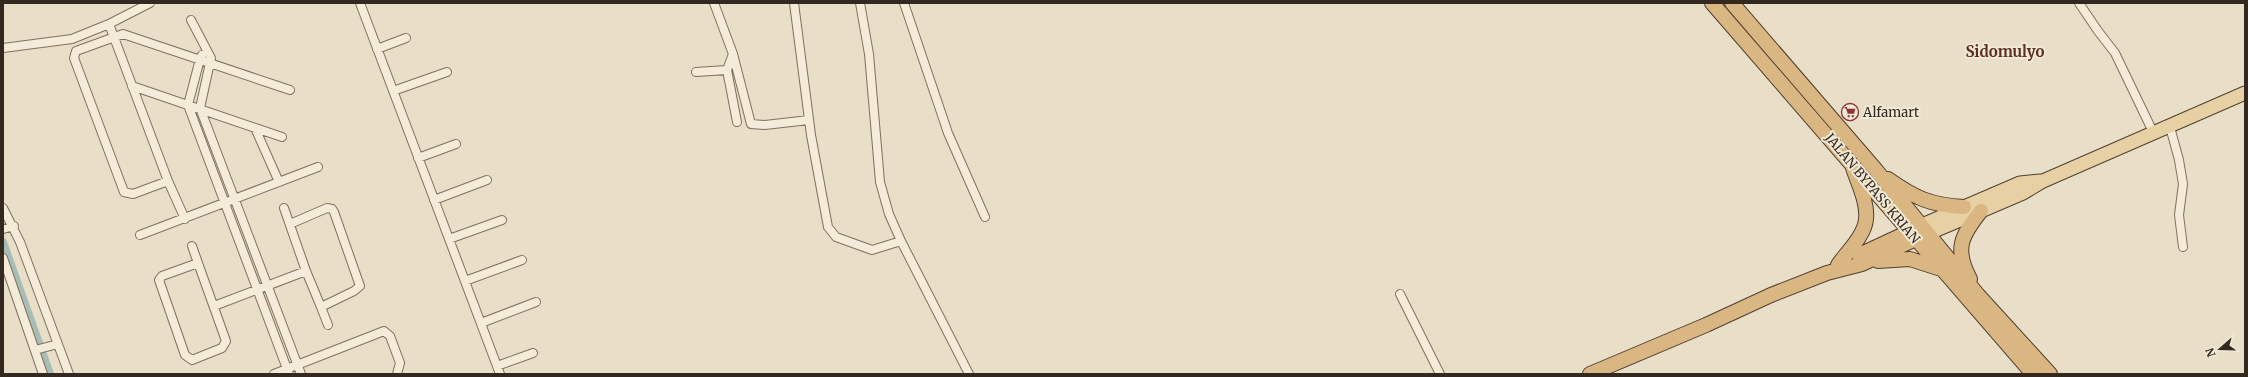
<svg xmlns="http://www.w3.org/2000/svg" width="2248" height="377" font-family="Merriweather,serif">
  <rect width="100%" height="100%" fill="#e9dec7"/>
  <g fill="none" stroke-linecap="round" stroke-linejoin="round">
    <path stroke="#a7bdb6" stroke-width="8" d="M3,242L50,374"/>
    <g stroke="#82705e" stroke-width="10">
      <path id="minor" d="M360,3L500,374
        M714,3L733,54L727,70L737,122
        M794,3L811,135L828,227L836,237L872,250L901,241
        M860,3L869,54L880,182L889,214L901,241L969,374
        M904,3L948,133L985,217
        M2079,3L2098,31L2115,53L2154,134
        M191,20L211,58L200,108L301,374
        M109,24L168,181L185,219
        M3,48L72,39L109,24L150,3
        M377,49L406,38
        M733,54L751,124L765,125L809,120
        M202,55L200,59L188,105L289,374
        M696,72L727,70
        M132,86L282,137
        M393,91L447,72
        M2170,127L2179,160L2183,184L2179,215L2183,247
        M255,128L279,182
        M418,158L456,144
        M168,181L133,194L124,192L74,58L76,51L123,34L290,90
        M434,200L487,180
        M3,208L20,242L69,374
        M290,224L327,208L332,209L334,212L360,286L354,291L321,307L328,325
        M3,229L14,226
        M140,235L318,167
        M449,239L502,220
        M192,246L198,263
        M3,258L43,374
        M198,263L226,341L222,348L192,360L185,355L159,280L162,276Z
        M306,271L321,307
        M465,281L522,260
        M1400,294L1440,374
        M214,306L306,271L284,208
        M481,323L536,302
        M35,350L58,344
        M497,366L533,353
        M274,374L384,331L390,336L400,363L397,374"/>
    </g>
    <g stroke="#503f32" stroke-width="15">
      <path id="primary" d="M1920,226L2020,183L2040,181
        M1927,234L2023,193L2043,181L2245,93"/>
    </g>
    <g stroke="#503f32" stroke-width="16">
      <path id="trunk" d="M1712,3L2033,374
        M1732,3L1876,170L1978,295L2050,374
        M1888,179C1915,198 1930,205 1964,207
        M1859,255L1915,229
        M1878,261L1910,259L1941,269
        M1838,265C1847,252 1865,235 1866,219C1868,203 1858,183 1853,168
        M1970,279C1954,249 1961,236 1981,211
        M1590,374L1706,325L1771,295L1827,273L1862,264L1922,236"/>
    </g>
    <use href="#minor" stroke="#f4ebd9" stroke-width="8"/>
    <use href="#primary" stroke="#e7d0a3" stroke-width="13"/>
    <use href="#trunk" stroke="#dab682" stroke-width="14"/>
  </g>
  <defs>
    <g id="supermarket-ring" transform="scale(0.9)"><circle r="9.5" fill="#f1e8d5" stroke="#8a3638" stroke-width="1.5"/><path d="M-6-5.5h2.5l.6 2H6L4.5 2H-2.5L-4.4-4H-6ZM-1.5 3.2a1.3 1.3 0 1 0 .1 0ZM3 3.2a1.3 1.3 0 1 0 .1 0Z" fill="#8a3638"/></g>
  </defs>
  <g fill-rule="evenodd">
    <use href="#supermarket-ring" x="1850" y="112"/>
  </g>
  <g text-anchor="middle" stroke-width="4" stroke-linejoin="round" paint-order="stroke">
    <g font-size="13" fill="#342920" stroke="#f1e8d5" text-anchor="start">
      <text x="1863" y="117">Alfamart</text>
    </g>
    <g font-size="13" fill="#342920" stroke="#f1e8d5">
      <text transform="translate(1873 188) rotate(50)" y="5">JALAN BYPASS KRIAN</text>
    </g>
    <g font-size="15" font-weight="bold" fill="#5b2f25" stroke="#f1e8d5">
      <text x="2005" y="57">Sidomulyo</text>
    </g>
  </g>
  <rect width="2248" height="377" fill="none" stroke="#342920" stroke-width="8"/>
  <g transform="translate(2220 349) rotate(250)" stroke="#f1e8d5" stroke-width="3" paint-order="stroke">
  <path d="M0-3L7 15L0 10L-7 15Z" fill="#342920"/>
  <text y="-6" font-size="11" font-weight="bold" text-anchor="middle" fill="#342920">N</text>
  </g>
</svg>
